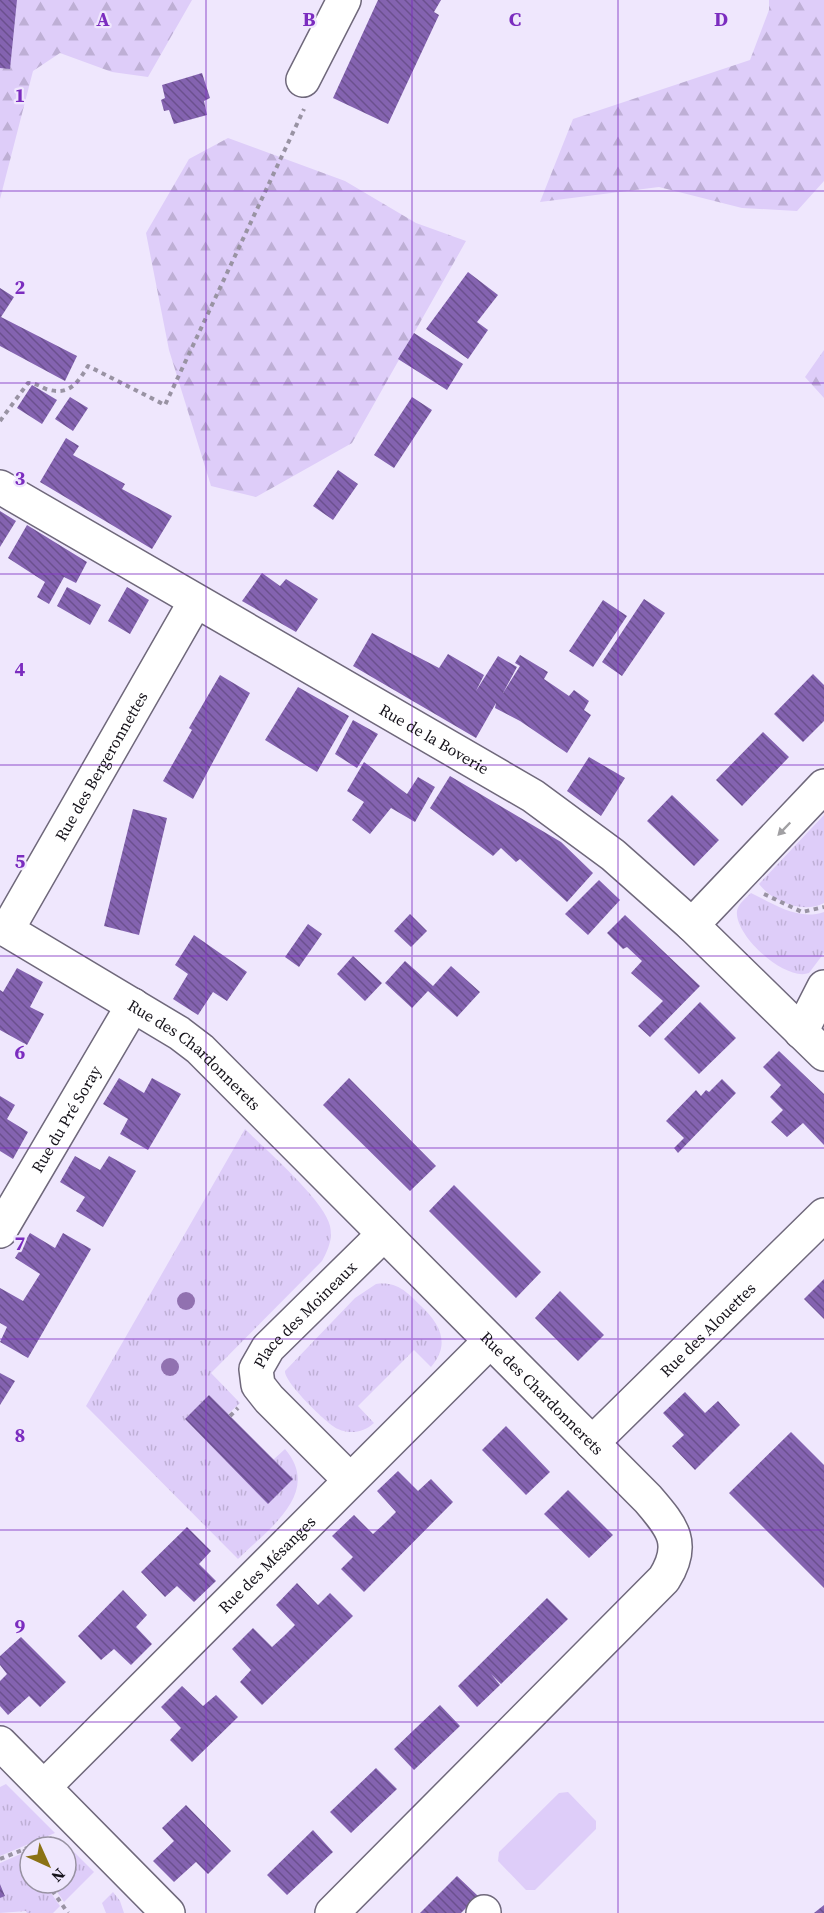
<svg xmlns="http://www.w3.org/2000/svg" width="824" height="1913" font-family="'Source Serif 4',serif">
  <defs>
    <pattern id="grass-tufts" width="24" height="20" patternUnits="userSpaceOnUse" patternTransform="scale(1.5)"><rect width="24" height="20" fill="#decdf9"/><path d="M3 7l-1-3M5 7V3M7 7l1-3M15 17l-1-3M17 17v-4M19 17l1-3" fill="none" stroke="#beafd5"/></pattern>
    <pattern id="forest-firs" width="22" height="20" patternUnits="userSpaceOnUse" patternTransform="scale(1.5)"><rect width="22" height="20" fill="#decdf9"/><path d="M5 1l3.5 6h-7zM16 11l3.5 6h-7z" fill="#beafd5"/></pattern>
    <pattern id="building-back-hatch" width="6" height="6" patternUnits="userSpaceOnUse" patternTransform="scale(1.5)"><rect width="6" height="6" fill="#8463b0"/><path d="M-1 5l2 2M0 0l6 6M5-1l2 2" fill="none" stroke="#6b508e"/></pattern>
  </defs>
  <rect width="100%" height="100%" fill="#efe7fd"/>
  <path fill="url(#grass-tufts)" d="M824,815V903C803,914 773,902 759,884Z
    M751,893C774,904 798,921 824,912V953L809,973C785,982 734,935 737,911C738,904 746,898 751,893Z
    M245,1129C265,1149 325,1201 330,1226C333,1239 328,1250 322,1261L211,1373L240,1403L228,1414L209,1395L185,1419L268,1503L273,1460L285,1449C323,1493 267,1530 238,1559L86,1406Z
    M376,1284C397,1281 407,1292 421,1306C440,1324 451,1344 431,1367L414,1350L358,1406L374,1423C364,1432 351,1435 338,1429C327,1424 284,1382 285,1371L355,1298Z
    M6,1784L55,1833L0,1856V1787Z
    M60,1838L94,1872L64,1902L51,1883H66V1847H39Z
    M23,1853L30,1863V1883H44L60,1906L53,1913H27L26,1911L0,1913V1898L5,1895L0,1884V1863Z
    M113,1892L120,1901L124,1913H106L102,1903Z"/>
  <path fill="url(#forest-firs)" d="M0,0H192L148,77L112,72L60,53L33,71L0,199Z
    M769,0H824V181L797,211L742,208L659,187L540,202L573,119L750,60L769,10Z
    M228,138L345,181L416,223L466,241L352,443L256,497L211,486L169,350L146,233L189,159Z
    M824,350V398L805,377Z"/>
  <path fill="#decdf9" d="M568,1792L596,1821V1829L535,1890H526L498,1861L499,1852L559,1793Z"/>
  <path fill="url(#building-back-hatch)" d="M0,0H17L10,69L0,68Z
    M378,0H441L434,12L439,15L388,124L333,98Z
    M202,73L210,98L204,101L207,115L174,124L169,110L164,111L161,100L165,98L162,85Z
    M468,272L498,295L477,322L488,330L468,359L426,329Z
    M0,288L14,297L1,317L77,356L65,381L0,346Z
    M414,333L463,364L447,390L398,359Z
    M32,385L57,400L42,424L17,408Z
    M70,397L88,408L73,431L55,419Z
    M412,397L432,410L394,468L374,455Z
    M66,438L79,446L73,455L125,484L122,489L172,516L152,549L40,482Z
    M338,470L358,484L333,520L313,506Z
    M0,511L16,521L0,547Z
    M27,525L87,562L76,583L64,577L49,604L37,597L45,582L8,558Z
    M262,573L280,586L286,579L318,599L296,632L242,601Z
    M67,587L101,605L90,625L57,606Z
    M127,587L149,600L130,634L108,621Z
    M644,599L665,613L622,676L602,662Z
    M603,600L627,616L593,667L569,651Z
    M372,633L439,668L448,654L484,675L476,691L498,656L517,667L503,693L520,666L515,663L520,655L548,672L544,679L569,696L574,690L589,701L584,710L591,715L567,753L520,721L495,708L496,703L476,738L353,666Z
    M813,674L824,685V721L803,742L774,714Z
    M220,675L250,693L193,799L163,781L192,730L189,728Z
    M298,687L349,716L317,772L265,740Z
    M353,720L378,734L357,768L335,754Z
    M763,732L789,757L742,806L716,780Z
    M589,757L625,778L601,816L567,791Z
    M364,762L407,794L418,777L435,787L415,822L391,808L370,834L352,820L364,802L347,791Z
    M450,776L561,842L593,873L567,902L520,859L516,862L501,848L493,856L430,808Z
    M672,795L719,840L694,866L647,821Z
    M133,809L167,818L139,935L104,926Z
    M599,880L620,900L588,935L565,914Z
    M410,914L427,931L411,947L394,931Z
    M625,915L700,986L650,1037L638,1026L663,1001L631,973L642,961L627,947L623,949L607,933Z
    M308,924L322,934L299,967L285,957Z
    M194,935L247,972L227,1001L213,992L198,1015L173,999L188,974L175,965Z
    M353,956L382,983L365,1001L337,974Z
    M405,961L433,986L451,966L480,992L457,1017L428,991L412,1008L385,983Z
    M17,968L43,982L30,1007L44,1014L27,1045L0,1030V990L3,992Z
    M700,1002L736,1038L699,1074L664,1039Z
    M779,1051L824,1094V1145L803,1123L787,1137L771,1122L783,1110L770,1097L781,1085L763,1067Z
    M119,1078L144,1093L152,1078L181,1094L148,1150L120,1134L128,1119L103,1104Z
    M349,1078L436,1166L410,1191L323,1105Z
    M722,1079L736,1093L678,1153L674,1148L684,1138L666,1121L696,1090L701,1096L706,1090L709,1092Z
    M0,1096L15,1105L7,1119L28,1132L13,1159L0,1151Z
    M75,1156L100,1170L109,1156L136,1171L103,1227L76,1211L85,1197L60,1182Z
    M454,1185L541,1272L516,1298L429,1211Z
    M30,1233L55,1248L63,1233L91,1249L28,1358L0,1342L7,1327L0,1323V1288L23,1301L40,1274L15,1258Z
    M824,1279V1319L804,1299Z
    M560,1291L604,1335L578,1361L535,1318Z
    M0,1373L15,1381L0,1405Z
    M685,1392L705,1413L718,1401L740,1425L695,1470L672,1446L684,1435L663,1413Z
    M209,1395L293,1479L268,1504L185,1419Z
    M506,1426L550,1472L526,1495L482,1450Z
    M791,1432L824,1465V1588L729,1493Z
    M398,1471L418,1491L431,1479L453,1502L364,1592L341,1569L353,1557L332,1536L354,1515L373,1534L385,1523L396,1512L377,1491Z
    M568,1490L613,1535L589,1558L544,1514Z
    M187,1527L211,1551L199,1564L216,1581L194,1602L177,1586L165,1597L141,1572Z
    M297,1583L318,1605L330,1593L353,1616L262,1705L240,1682L251,1670L232,1649L253,1628L272,1647L284,1636L295,1625L276,1605Z
    M123,1590L147,1615L136,1627L152,1644L131,1665L114,1649L101,1660L78,1636Z
    M547,1598L568,1619L501,1684L491,1674L500,1685L477,1707L458,1686Z
    M21,1637L66,1682L40,1707L29,1696L8,1715L0,1706V1681L7,1674L0,1665V1656Z
    M182,1686L203,1706L216,1695L238,1717L192,1762L170,1740L181,1728L161,1707Z
    M440,1705L460,1726L414,1770L394,1749Z
    M376,1768L397,1789L351,1833L330,1812Z
    M186,1805L231,1851L208,1874L196,1862L174,1882L153,1861L174,1841L162,1828Z
    M313,1830L333,1852L287,1895L267,1875Z
    M457,1876L478,1896L461,1913H420Z
    M0,1884L5,1896L0,1898Z
    M824,1905V1913H814Z"/>
  <g fill="none" stroke-linecap="round" stroke-linejoin="round">
    <g stroke="#6f687b" stroke-width="36">
      <g id="minor">
        <path d="M303,80L344,0"/>
        <path id="s1" d="M0,487L533,796L613,855L692,925L824,1054"/>
        <path d="M692,925L824,786"/>
        <path id="s2" d="M0,926L179,1033L200,1049L648,1499C673,1528 686,1544 664,1579L332,1913"/>
        <path id="s3" d="M7,930L195,602"/>
        <path d="M801,1032L824,987"/>
        <path id="s4" d="M0,1231L133,1005"/>
        <path id="s5" d="M592,1443L824,1215"/>
        <path id="s6" d="M350,1480L269,1399L258,1385L256,1369L268,1348L384,1234"/>
        <path d="M0,1743L168,1913"/>
        <path id="s7" d="M44,1787L490,1341"/>
        <path d="M483,1913L484,1912"/>
      </g>
    </g>
    <path stroke="#9993a3" stroke-width="4" stroke-dasharray="4.5 4.5" stroke-linecap="butt" d="M0,421L28,383C35,383 40,386 46,389C69,396 77,384 88,366L165,405L304,109
      M764,894L802,912L824,907
      M230,1416L238,1408
      M24,1849L30,1858
      M0,1859L52,1838
      M47,1883L68,1913"/>
    <use href="#minor" stroke="#fff" stroke-width="33"/>
  </g>
  <g fill="#9171b0">
    <circle cx="186" cy="1301" r="9"/>
    <circle cx="170" cy="1367" r="9"/>
  </g>
  <defs><path id="oneway-solid" d="M-6-.8H1V-3.2L6.5 0L1 3.2V.8H-6Z" transform="scale(1.5)"/></defs>
  <use fill="#a1a0a3" href="#oneway-solid" transform="translate(784 829) rotate(134)"/>
  <path fill="none" stroke="#7b2cbf" stroke-width="1.5" stroke-opacity="0.55" d="M206,0V1913M412,0V1913M618,0V1913M0,191H824M0,383H824M0,574H824M0,765H824M0,956H824M0,1148H824M0,1339H824M0,1530H824M0,1722H824"/>
  <g text-anchor="middle" stroke-width="4.5" stroke-linejoin="round" paint-order="stroke">
    <g font-size="16" fill="#15121a" stroke="#efe7fd">
      <text dy="6" stroke="none"><textPath href="#s1" startOffset="502">Rue de la Boverie</textPath></text>
      <text dy="6" stroke="none"><textPath href="#s3" startOffset="189">Rue des Bergeronnettes</textPath></text>
      <text dy="6" stroke="none"><textPath href="#s2" startOffset="234">Rue des Chardonnerets</textPath></text>
      <text dy="6" stroke="none"><textPath href="#s4" startOffset="130">Rue du Pré Soray</textPath></text>
      <text dy="6" stroke="none"><textPath href="#s6" startOffset="222">Place des Moineaux</textPath></text>
      <text dy="6" stroke="none"><textPath href="#s5" startOffset="162">Rue des Alouettes</textPath></text>
      <text dy="6" stroke="none"><textPath href="#s2" startOffset="720">Rue des Chardonnerets</textPath></text>
      <text dy="6" stroke="none"><textPath href="#s7" startOffset="315">Rue des Mésanges</textPath></text>
    </g>
  </g>
  <g font-size="20" text-anchor="middle" font-weight="bold" fill="#7b2cbf" stroke="#efe7fd" stroke-width="4.5" stroke-linejoin="round" paint-order="stroke">
    <text x="103" y="26">A</text>
    <text x="309" y="26">B</text>
    <text x="515" y="26">C</text>
    <text x="721" y="26">D</text>
    <text x="20" y="102">1</text>
    <text x="20" y="294">2</text>
    <text x="20" y="485">3</text>
    <text x="20" y="676">4</text>
    <text x="20" y="868">5</text>
    <text x="20" y="1059">6</text>
    <text x="20" y="1250">7</text>
    <text x="20" y="1442">8</text>
    <text x="20" y="1633">9</text>
  </g>
  <g transform="translate(48 1865) rotate(135)"><circle r="28" fill="#efe7fd" stroke="#9892a2" stroke-width="1.5"/>
  <path d="M0-4.5L10 22L0 15L-10 22Z" fill="#8b7215"/>
  <text y="-9" font-size="16" font-weight="bold" text-anchor="middle" fill="#15121a">N</text>
  </g>
</svg>
